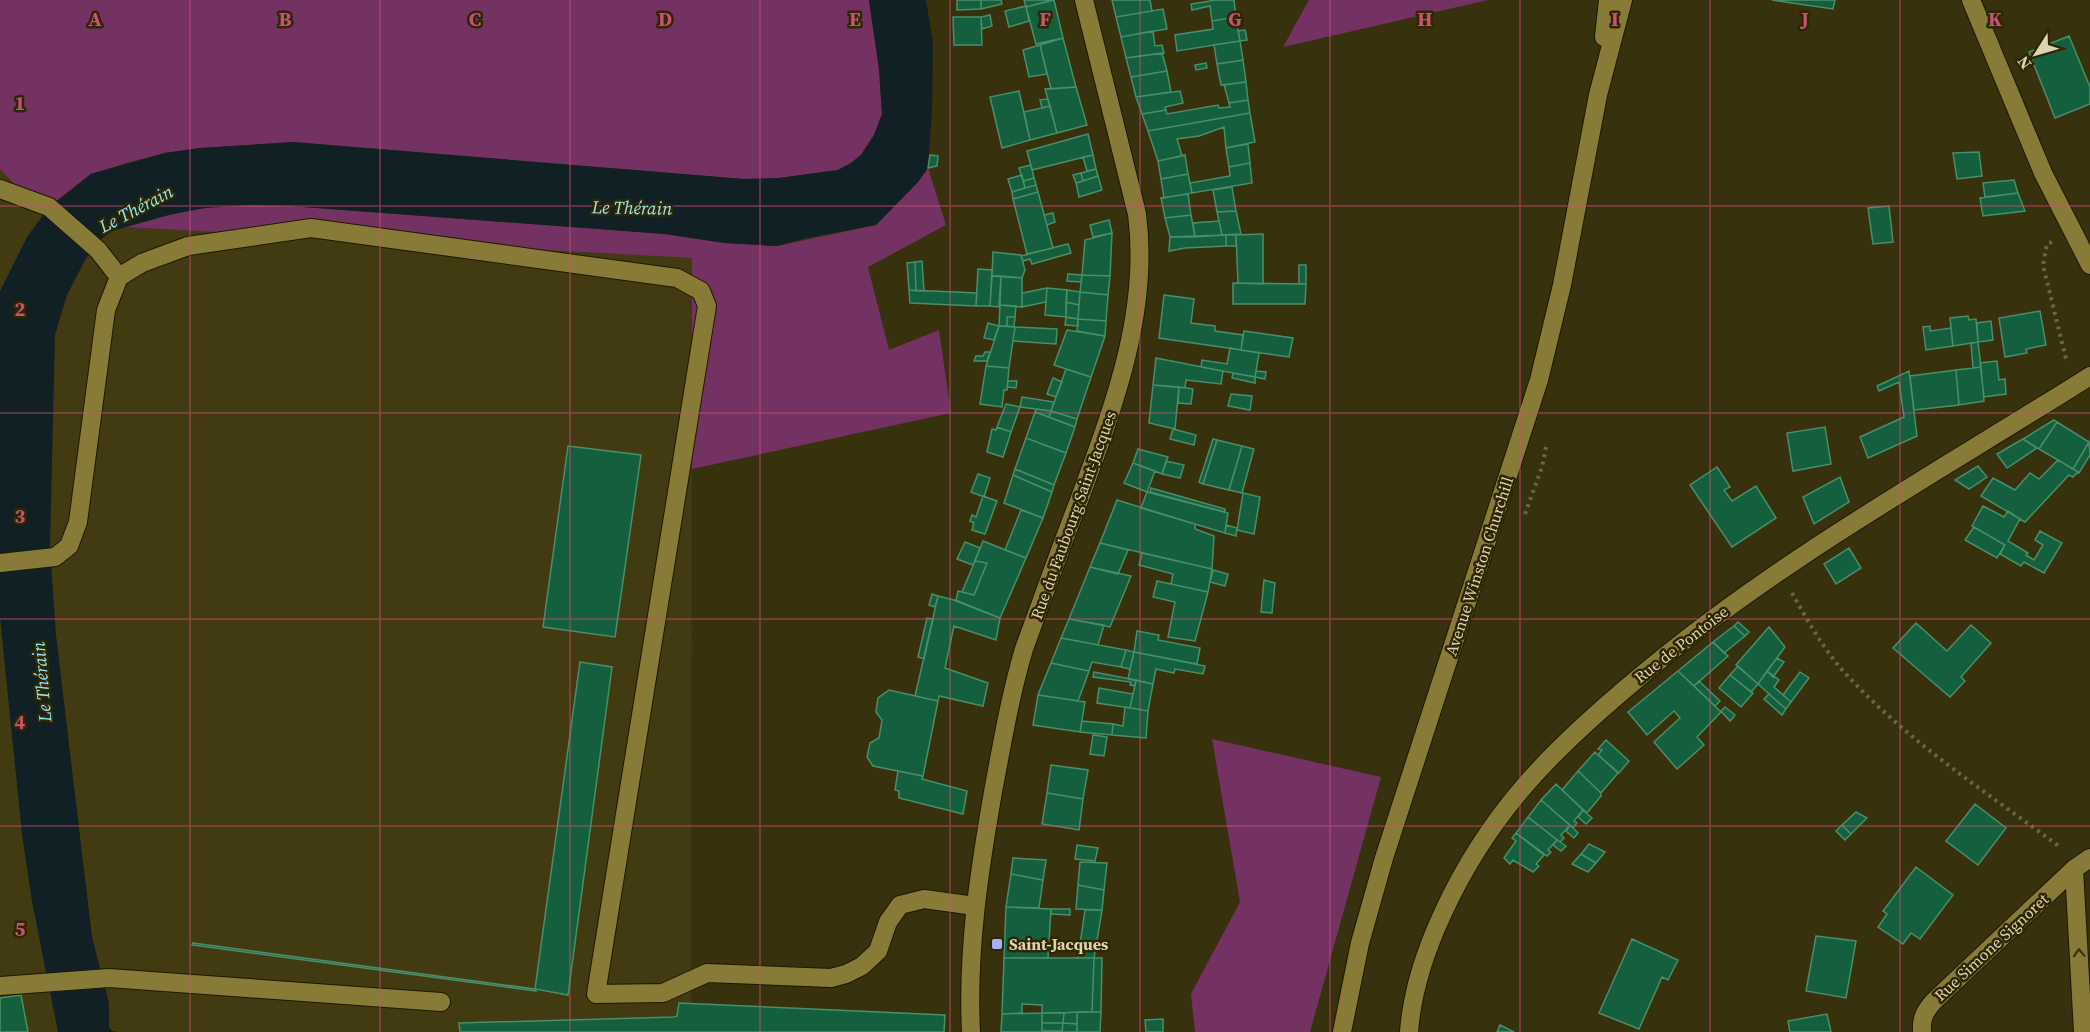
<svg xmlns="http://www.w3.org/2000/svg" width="2090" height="1032" font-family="'Source Serif 4',serif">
  <rect width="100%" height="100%" fill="#38310d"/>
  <path fill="#423a10" d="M0,169L50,223L692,258L691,1032H0Z"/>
  <path fill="#733262" d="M0,0H869L879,69L882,114L874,135L861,155L851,163L838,170L779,178L744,179L293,142L200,148L165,153L130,162L91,174L49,207L43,215L0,169Z
    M1309,0H1488L1283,47Z
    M928,168L946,225L868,267L889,350L939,330L951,413L692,469V258L124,227C151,221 178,211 206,208C234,204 262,205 290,206L665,234L724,243L777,246L876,225L918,182Z
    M1212,739L1381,777L1310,1032H1195L1191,994L1240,902Z"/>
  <path fill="#102024" d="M869,0H926L933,43L932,109L928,168L918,182L876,225L807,238L777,246L725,243L665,234L290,206L249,205L205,208L168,215L112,231L101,239L85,260L67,295L55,335L50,546L56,635L92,937L109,1003V1027L112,1031L117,1032H58L32,901L22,834L0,617V291L27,237L49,207L91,174L165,153L200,148L293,142L744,179L779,178L838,170L851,163L861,155L874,135L882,114L879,69Z"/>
  <path fill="#14603e" stroke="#4a8e69" stroke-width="1.5" d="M957,0H981V9L957,10Z
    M981,0H1001L1002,4L981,9Z
    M1024,0H1052L1026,7Z
    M1054,0L1063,38L1036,44L1026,7Z
    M1112,0H1150L1152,11L1116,17Z
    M1216,0H1234L1236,17L1212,21L1210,6L1192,10L1191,4Z
    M1772,0H1835L1833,9Z
    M1026,6L1029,21L1009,27L1005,11Z
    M1163,9L1167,29L1121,37L1116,17Z
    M990,15L992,26L982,29L981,17Z
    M953,17H981L982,45H954Z
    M1236,17L1240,41L1177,51L1175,35L1213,29L1212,21Z
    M1245,30L1247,40L1240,41L1238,31Z
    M1153,31L1155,46L1162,45L1164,53L1126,58L1121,37Z
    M2069,36L2090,87V104L2055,118L2029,52Z
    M1063,38L1076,87L1051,89L1040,45Z
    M1240,41L1243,60L1217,64L1214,45Z
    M1040,45L1047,74L1029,77L1023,50Z
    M1162,53L1167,71L1131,77L1126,58Z
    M1243,60L1246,82L1221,85L1217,64Z
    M1206,63L1207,68L1196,70L1195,65Z
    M1167,71L1171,92L1136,97L1131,77Z
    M1246,82L1248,100L1229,103L1224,85Z
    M1076,87L1087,125L1057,133L1045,89Z
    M1019,91L1030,140L1002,148L990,97Z
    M1180,91L1183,103L1165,107L1166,110L1142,114L1136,97Z
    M1048,99L1050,106L1042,108L1040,100Z
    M1248,100L1250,113L1148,131L1142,114L1166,110L1167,114L1218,105L1219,108L1230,107L1229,103Z
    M1050,106L1057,133L1030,140L1024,112Z
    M1250,113L1255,142L1226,148L1224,127L1199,136L1177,139L1182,156L1158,161L1148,131Z
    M1088,134L1093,155L1032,170L1027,151Z
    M1248,144L1250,163L1229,167L1226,148Z
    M1979,152L1982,176L1957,179L1953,153Z
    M930,155L938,156L937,166L928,168Z
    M1093,155L1096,169L1087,171L1083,157Z
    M1185,155L1188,174L1161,179L1158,161Z
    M1250,163L1252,183L1192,193L1190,183L1230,176L1229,167Z
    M1031,165L1034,178L1023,181L1019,168Z
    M1096,169L1098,176L1083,181L1081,173Z
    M1081,173L1083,181L1076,183L1073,175Z
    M1188,174L1192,193L1164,198L1161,179Z
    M1022,175L1025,188L1012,192L1008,179Z
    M1098,176L1102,190L1079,197L1076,183Z
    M1034,178L1036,185L1025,188L1023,181Z
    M2014,180L2018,193L1985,197L1983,183Z
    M1036,185L1038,192L1013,199L1012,192Z
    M1232,187L1236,211L1217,212L1213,190Z
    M1038,192L1053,248L1027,254L1013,199Z
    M2018,193L2025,211L1983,216L1980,198Z
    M1188,194L1191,215L1165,218L1161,198Z
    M1889,206L1893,242L1873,244L1868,208Z
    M1236,211L1241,234L1222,235L1217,212Z
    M1053,213L1055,222L1047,225L1044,215Z
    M1191,215L1195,237H1170L1165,218Z
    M1109,220L1112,233L1093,237L1090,225Z
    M1219,221L1222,235L1195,237L1193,223Z
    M1112,233L1110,276L1082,275L1085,240Z
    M1263,234V284L1238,283L1236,235Z
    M1226,235H1236V246H1226Z
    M1226,235V246L1185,248L1169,251L1170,237Z
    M1068,244L1071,253L1032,264L1030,259L1023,261L1021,256Z
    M993,252L1021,255L1025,270L1022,278L992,276Z
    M922,261L924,291H916L915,262Z
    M915,262L916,291L909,290L907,263Z
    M1299,265H1306V284H1299Z
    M978,269L992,270L990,306H976Z
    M1068,274L1082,275L1081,282L1067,281Z
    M1082,275L1110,276L1108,295L1080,292Z
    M992,276H1001L999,307L990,306Z
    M1001,276L1022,278V307L1000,305Z
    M1233,283L1306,284L1305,304H1233Z
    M1047,288L1067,290L1066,317L1045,315Z
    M1047,288L1046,302L1022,307V293Z
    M909,290L977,293L976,306L910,303Z
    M1067,290L1080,292L1079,305L1066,302Z
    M1080,292L1108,295L1106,321L1078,319Z
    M1164,295L1194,299L1191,323L1215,326V331L1243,335L1241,350L1159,338Z
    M1066,302L1079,305L1078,319L1066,317Z
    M1000,305L1016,306L1015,317H1007V326H999Z
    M2040,311L2046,345L2026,349L2027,353L2005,357L1999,318Z
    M1968,316L1969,320L1976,319L1978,342L1953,346L1950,318Z
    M1007,317H1015L1014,327L1007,326Z
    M1066,317L1078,319V326L1065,325Z
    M1078,319L1106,321L1105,336L1077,331Z
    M1991,321L1993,340L1978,342L1977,323Z
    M988,323L999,326L994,340L984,338Z
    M999,326L1015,327L1009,368L986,366Z
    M1930,326V331L1951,328L1953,346L1926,350L1923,327Z
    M1015,327L1057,329L1056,344L1013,341Z
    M1067,330L1105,336L1091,377L1054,365Z
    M1244,331L1293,338L1289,357L1241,350Z
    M1978,342L1981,367L1973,368L1971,343Z
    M1230,348L1259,353L1255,377L1201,367L1202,360L1227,364Z
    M985,352H990L987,361H974L976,356H983Z
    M1156,358L1223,371L1221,384L1186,380L1185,388L1153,385Z
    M1997,361L1999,380L2005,379L2006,394L1984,397L1980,363Z
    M986,366L1009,368L1007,390H1004L1002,407L980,404Z
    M1981,367L1984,401L1959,405L1956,370Z
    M1066,369L1091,377L1077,419L1051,411Z
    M1956,370L1959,405L1914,410L1910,376Z
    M1256,371L1266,372L1265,379L1255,377Z
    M1909,371L1917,436L1868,458L1860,437L1904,417L1899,382L1879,391L1877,386Z
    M1233,373L1255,377V383L1232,378Z
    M1053,378L1062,382L1056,397L1047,394Z
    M1008,381H1017L1016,388L1007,387Z
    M1153,385L1179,387L1175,429L1149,423Z
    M1179,387L1193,389L1191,404L1178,403Z
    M1231,394L1252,396L1250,410L1228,406Z
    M1022,397L1054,402L1051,411L1036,409L1020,407Z
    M1006,404L1020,407L1011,432L997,427Z
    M1036,409L1051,411L1049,417L1035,412Z
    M1051,411L1077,419L1075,427L1049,417Z
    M1035,412L1075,427L1066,453L1026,438Z
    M2054,420L2057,422L2039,449L2023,439Z
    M2057,422L2089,442L2073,469L2039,449Z
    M997,427L1011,432L1003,457L987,452L992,429L996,430Z
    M1825,427L1831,464L1793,471L1787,433Z
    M1173,429L1196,435L1194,445L1170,439Z
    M1026,438L1066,453L1054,485L1015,469Z
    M1213,439L1217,440L1203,484L1199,482Z
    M2023,439L2037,448L2007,468L1997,454Z
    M1217,440L1242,446L1229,490L1203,484Z
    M2089,442L2090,455L2079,473L2073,469Z
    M568,446L641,455L615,637L543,627Z
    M1242,446L1254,449L1242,493L1229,490Z
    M1138,449L1168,457L1162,474L1133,463Z
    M2058,460L2078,472L2073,477L2069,475L2025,522L1981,496L1993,478L2015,490L2030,473L2039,479Z
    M1166,461L1184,465L1180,478L1162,474Z
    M1133,463L1155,471L1147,492L1124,483Z
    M1978,466L1987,477L1969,489L1955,480Z
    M1717,467L1730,487L1724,490L1732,501L1756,486L1776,518L1732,547L1690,485Z
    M1015,469L1054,485L1052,492L1013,475Z
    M978,474L990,478L984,497L971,492Z
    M1013,475L1052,492L1043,518L1004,503Z
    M1840,477L1849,502L1814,524L1803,497Z
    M1151,488L1225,509V512L1150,492Z
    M1147,492L1228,513L1225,533L1141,508Z
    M1243,493L1260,497L1254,534L1237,530Z
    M983,496L997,501L985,534L972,530L974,523L970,521L972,515L976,517Z
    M1117,500L1195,524V529L1214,536L1212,569L1100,543Z
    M1983,506L2004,517L2008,511L2020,519L2008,541L2028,553L2026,555L2034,560L2043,545L2035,540L2040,531L2062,543L2044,573L2024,562L2021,566L2000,554L2005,545L1972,526Z
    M1021,510L1043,518L1026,558L1005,550Z
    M1226,525L1237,528L1236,536L1225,533Z
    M1974,527L2005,545L1997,558L1965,540Z
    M983,541L1026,558L1000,618L956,601L958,591L974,595L987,563L975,561Z
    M965,542L980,548L973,565L957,559Z
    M1100,543L1128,550L1118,574L1090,567Z
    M1849,548L1861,568L1836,584L1824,564Z
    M1142,553L1212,569L1208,592L1171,584L1173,574L1139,565Z
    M975,561L987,563L974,595L962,592Z
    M1090,567L1131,576L1110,627L1069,619Z
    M1213,570L1228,574L1225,586L1210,582Z
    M1264,580L1275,583L1272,613L1261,612Z
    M1157,581L1208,592L1195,641L1168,637L1175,602L1153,597Z
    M932,594L938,596L935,607L929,605Z
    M938,596L958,601L1000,618L996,640L954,626L945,668L988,683L983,706L939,696L938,701L915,696Z
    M927,618L933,619L924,659L918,657Z
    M1069,619L1104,625L1098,645L1061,638Z
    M1738,622L1747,630L1749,632L1745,636L1734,626Z
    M1916,623L1947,651L1971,625L1991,643L1961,677L1965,681L1950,697L1893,648Z
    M1734,626L1745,636L1724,653L1713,642Z
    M1769,627L1785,647L1758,684L1736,665Z
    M1137,631L1159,635L1158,640L1200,648L1197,664L1134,652Z
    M1061,638L1126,650L1121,667L1092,662L1089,671L1051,663Z
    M1713,642L1728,656L1694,686L1678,671Z
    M1126,650L1134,652L1130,669L1121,667Z
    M1134,652L1205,666L1203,674L1175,669L1174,673L1156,669L1153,684L1128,679Z
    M1777,658L1784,662L1773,677L1767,671Z
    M580,662L612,667L568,995L535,989Z
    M1051,663L1089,671L1078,701L1038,695Z
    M1738,666L1758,684L1751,692L1730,675Z
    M1678,671L1721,712L1697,737L1704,745L1677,769L1654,742L1680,718L1674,711L1647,735L1628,712Z
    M1767,671L1779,680L1774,687L1791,702L1786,709L1758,684Z
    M1094,672L1136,680L1135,686L1130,685L1131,682L1093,677Z
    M1800,672L1809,678L1791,702L1783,695Z
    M1730,675L1753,693L1741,707L1719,688Z
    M1136,680L1153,684L1148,711L1130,708Z
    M1699,681L1720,701L1715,706L1694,686Z
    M1099,688L1133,694L1130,708L1097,703Z
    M889,690L938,701L923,776L873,766L867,757L870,743L879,738L882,720L876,712L878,698Z
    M1769,694L1786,709L1782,715L1764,699Z
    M1038,695L1085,702L1080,732L1033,725Z
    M1125,707L1148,711L1146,738L1112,735L1113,724L1123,726Z
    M1725,707L1735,715L1730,721L1721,711Z
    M1082,721L1113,724L1112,735L1080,732Z
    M1093,735L1107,737L1104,756L1090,754Z
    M1606,740L1629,761L1619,773L1598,755L1602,750L1598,749Z
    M1595,752L1618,773L1601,793L1578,771Z
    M1051,765L1088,770L1083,799L1047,793Z
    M898,771L923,776L922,779L967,791L963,814L899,798V791L895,790Z
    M1578,771L1601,793V796L1587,813L1562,790Z
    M1556,784L1583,810L1574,821L1577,823L1573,828L1541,800Z
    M1047,793L1083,799L1079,830L1042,824Z
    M1541,800L1570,825L1561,835L1564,838L1560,842L1528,817Z
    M1975,804L2006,828L1978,865L1946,841Z
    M1583,810L1592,818L1586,824L1578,817Z
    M1856,812L1867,818L1851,834L1842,825Z
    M1528,817L1557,840L1548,850L1551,852L1547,856L1516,833Z
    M1570,825L1578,833L1574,838L1566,831Z
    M1842,825L1851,834L1845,840L1836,831Z
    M1516,833L1544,855L1536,864L1539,866L1533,872L1513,860L1510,864L1504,858L1516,841L1512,838Z
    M1557,840L1566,846L1561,851L1553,845Z
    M1589,844L1605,852L1596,863L1581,854Z
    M1077,845L1098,848L1095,861L1075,859Z
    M1581,854L1596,863L1588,872L1572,864Z
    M1013,858L1046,860L1043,880L1011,874Z
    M1080,862L1107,863L1104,890L1078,885Z
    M1916,867L1953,895L1920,939L1911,933L1903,944L1878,927L1887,914L1883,911Z
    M1011,874L1043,880L1039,908L1006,907Z
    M1078,885L1104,890L1102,910L1076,909Z
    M1006,907L1051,909L1048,958H1004Z
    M1051,909H1070V915L1051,914Z
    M1085,910H1102L1094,958H1078Z
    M1816,936L1856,941L1846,998L1806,991Z
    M1632,939L1678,960L1668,980L1662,977L1639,1029L1599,1013Z
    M193,943L535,989L536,991L192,945Z
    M1004,958H1094L1092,1012L1042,1013V1005L1022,1004V1013L1002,1014Z
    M1094,958H1102L1101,1012H1092Z
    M21,995L28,1032H0V998Z
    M679,1003L945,1015L944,1032H460L459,1023L674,1017L677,1016Z
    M1077,1012H1101L1100,1032H1077Z
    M1077,1012V1024L1063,1023L1064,1013Z
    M1042,1013V1031L1062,1032H1001L1002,1014Z
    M1042,1013H1064L1063,1023H1042Z
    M1827,1014L1831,1032H1790L1788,1021Z
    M1163,1019V1032H1146L1145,1020Z
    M1042,1023H1063L1062,1031H1042Z
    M1063,1023L1077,1024V1032H1062Z
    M1500,1025L1514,1032H1497Z"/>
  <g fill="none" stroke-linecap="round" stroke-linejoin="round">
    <g stroke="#1d1904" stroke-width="20">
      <path id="lane" d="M0,189L49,207L98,250L119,277
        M0,563L55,557L69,546L78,522L106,310L119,277L142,263L188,246L311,228L677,278L701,291L707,306L596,994L663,993L707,973L831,978L846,974L862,966L878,951L888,922L900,905L924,899L975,906
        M0,986L109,978L441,1002"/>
    </g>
    <g stroke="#1d1904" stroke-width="20">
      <path id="street" d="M1971,0L2043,173L2090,265
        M2074,869L2083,1032
        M971,1032C967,951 979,872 993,792C1002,744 1010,696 1024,649C1042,600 1059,552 1078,503C1112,411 1150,314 1137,214L1084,0
        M1922,1032C1921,1018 1925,1011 1934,1001L2074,869L2090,858"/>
    </g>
    <g stroke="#1d1904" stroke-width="20">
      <path id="secondary" d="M1604,37L1608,0
        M1342,1032L1360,943L1384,858L1539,380L1562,285L1598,95L1623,0
        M1409,1032C1412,991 1425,952 1442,915C1489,812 1552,750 1637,679C1776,561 1937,473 2090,376"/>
    </g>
    <path stroke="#6c6542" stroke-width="4" stroke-dasharray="3 4.5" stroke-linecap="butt" d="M2052,242L2047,244L2043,265L2067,363
      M1525,514L1542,467L1546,447
      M1792,593C1808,621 1823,649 1845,673C1907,741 1986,792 2060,847"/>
    <use href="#lane" stroke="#887b37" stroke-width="18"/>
    <use href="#street" stroke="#887b37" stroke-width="18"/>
    <use href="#secondary" stroke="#887b37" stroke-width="18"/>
  </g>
  <defs><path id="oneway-chevron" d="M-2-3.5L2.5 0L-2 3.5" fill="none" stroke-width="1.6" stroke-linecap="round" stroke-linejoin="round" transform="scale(1.5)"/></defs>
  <use stroke="#40380d" href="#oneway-chevron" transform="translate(2079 953) rotate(-93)"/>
  <path fill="none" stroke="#ca5176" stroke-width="1.5" stroke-opacity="0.55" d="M190,0V1032M380,0V1032M570,0V1032M760,0V1032M950,0V1032M1140,0V1032M1330,0V1032M1520,0V1032M1710,0V1032M1900,0V1032M0,206H2090M0,413H2090M0,619H2090M0,826H2090"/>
  <rect fill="#a8b0fc" stroke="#2e2702" stroke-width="2" x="991" y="938" width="12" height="12" rx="3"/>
  <g text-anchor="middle" stroke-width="5" stroke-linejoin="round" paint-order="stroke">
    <g font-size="16" fill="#dcd5b4" stroke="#2e2702">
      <text transform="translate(1073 515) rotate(-70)" y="6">Rue du Faubourg Saint-Jacques</text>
      <text transform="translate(1479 566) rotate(-72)" y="6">Avenue Winston Churchill</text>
      <text transform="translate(1681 644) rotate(-38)" y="6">Rue de Pontoise</text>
      <text transform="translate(1991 947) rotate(-43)" y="6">Rue Simone Signoret</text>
    </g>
    <g font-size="16" font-weight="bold" fill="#dcd5b4" stroke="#2e2702" text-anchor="start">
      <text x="1009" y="950">Saint-Jacques</text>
    </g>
    <g font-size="18" font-style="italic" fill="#93e5fd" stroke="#2e2702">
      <text transform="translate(632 208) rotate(1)" y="6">Le Thérain</text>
      <text transform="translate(136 209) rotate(-28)" y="6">Le Thérain</text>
      <text transform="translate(42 682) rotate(-95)" y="6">Le Thérain</text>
    </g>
  </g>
  <g font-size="20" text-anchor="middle" font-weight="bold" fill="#ca5176" stroke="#2e2702" stroke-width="5" stroke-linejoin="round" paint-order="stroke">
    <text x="95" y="26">A</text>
    <text x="285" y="26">B</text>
    <text x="475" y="26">C</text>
    <text x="665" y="26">D</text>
    <text x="855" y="26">E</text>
    <text x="1045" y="26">F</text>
    <text x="1235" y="26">G</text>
    <text x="1425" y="26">H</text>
    <text x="1615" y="26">I</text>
    <text x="1805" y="26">J</text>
    <text x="1995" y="26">K</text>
    <text x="20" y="110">1</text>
    <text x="20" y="316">2</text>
    <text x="20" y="523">3</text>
    <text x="20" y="729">4</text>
    <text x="20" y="936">5</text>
  </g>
  <g transform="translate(2036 54) rotate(233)" stroke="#2e2702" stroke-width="4.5" paint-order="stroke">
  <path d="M0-4.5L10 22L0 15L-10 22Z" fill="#dcd5b4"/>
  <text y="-9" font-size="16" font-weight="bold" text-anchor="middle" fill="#dcd5b4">N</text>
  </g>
</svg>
